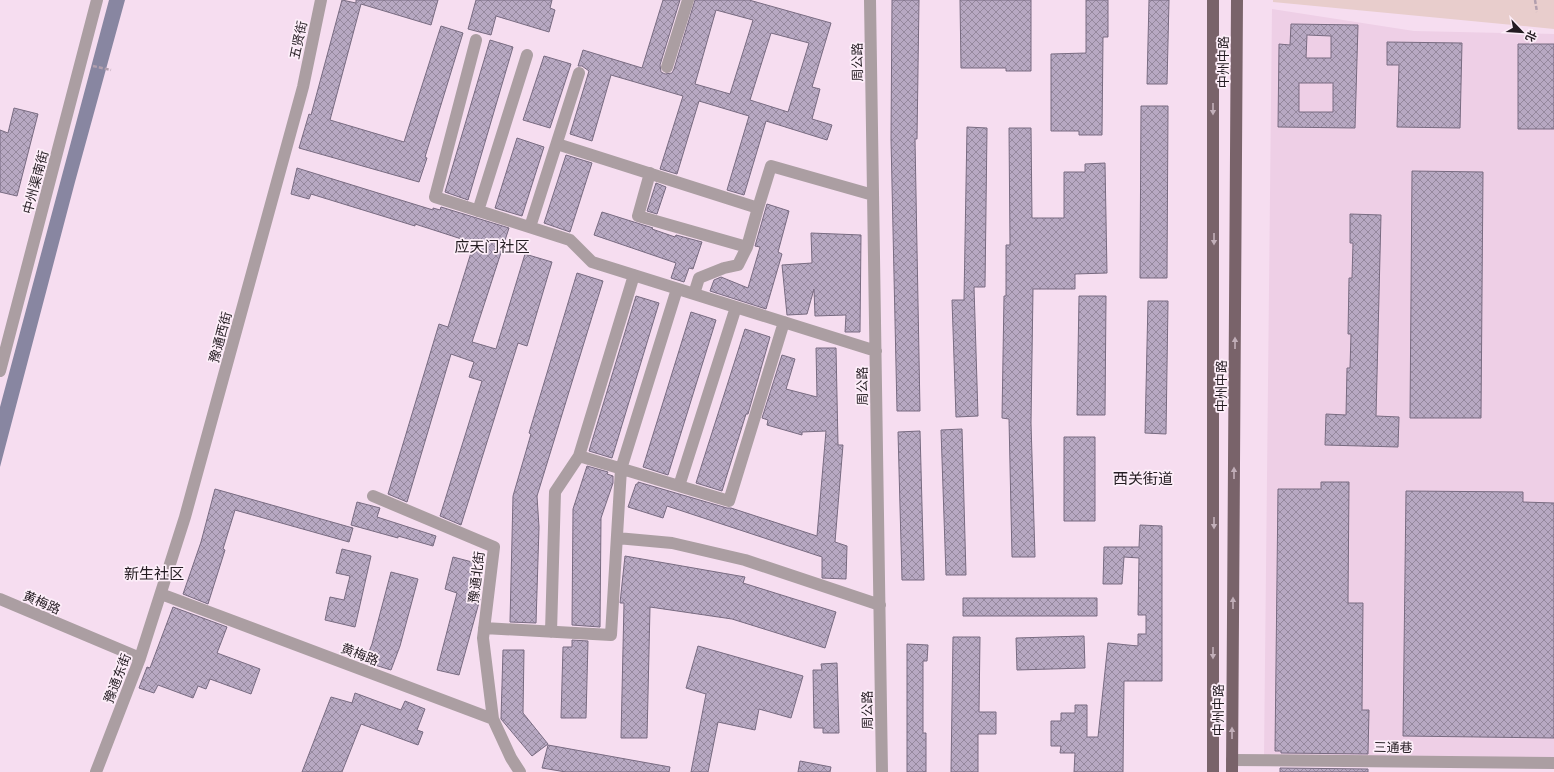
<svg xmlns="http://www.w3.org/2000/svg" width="1554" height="772" font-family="'Archivo Narrow','Noto Sans SC',sans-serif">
  <defs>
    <pattern id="building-cross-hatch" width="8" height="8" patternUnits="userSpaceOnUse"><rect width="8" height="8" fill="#b7a8c2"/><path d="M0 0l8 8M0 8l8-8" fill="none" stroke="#95889d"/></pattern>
  </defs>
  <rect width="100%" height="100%" fill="#f6ddf0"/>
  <path fill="#eecfe6" d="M1272,9L1414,31L1554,34V759L1264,757Z"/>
  <path fill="#e8cdcc" d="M1273,0H1554V29L1273,2Z"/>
  <path fill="#8886a1" d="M109,0H125L75,182L0,467V407Z"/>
  <path fill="url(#building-cross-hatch)" stroke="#786b81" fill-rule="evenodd" d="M342,0L356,3V0H438L431,25L361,4L330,120L404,142L441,26L463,33L425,157L427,158L419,182L299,148L309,114L311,115Z
    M476,0H552L550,8L555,10L549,32L496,16L491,35L468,29Z
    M663,0H680L660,65L661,72L665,74L672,73L674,69L695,0H749L831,23L812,87L820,89L812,119L832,125L827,140L766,121L744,195L727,190L749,116L699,101L677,174L660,169L683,96L611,75L592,141L570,134L589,71L582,66H578L583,50L642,68ZM716,10L753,20L730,94L695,84ZM771,33L809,43L788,112L750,100Z
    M892,0H919L917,139H915L920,411H897L891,139Z
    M960,0H1031V71H1006V68H961Z
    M1086,0H1108V37H1103L1102,135H1079V131H1051V54L1086,53Z
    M1149,0H1169L1167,84H1147Z
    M1291,24L1358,25L1355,128L1278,127L1279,44L1290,45ZM1307,35L1331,36V58H1306ZM1299,83H1333V112H1299Z
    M490,40L513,47L468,200L445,192Z
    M1387,42L1462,43L1460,128L1397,127L1399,65H1387Z
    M1518,44H1554V129H1518Z
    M544,56L571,64L550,128L523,120Z
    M1141,106H1168L1167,278H1140Z
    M14,108L38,114L17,196L0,192V130L8,133Z
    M967,127L987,128L985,287H974L978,416L956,417L952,300H964Z
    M1009,128H1031L1032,218H1064V172H1085V164L1105,163L1107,273L1075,274V289H1033L1031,423L1035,557H1012L1009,419L1002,418L1004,296H1006V245H1010Z
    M517,138L544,147L522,216L495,208Z
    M566,155L592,163L570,232L544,223Z
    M297,168L433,210V208L440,210L441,207L509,228L472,342L496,349L525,254L552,262L527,346L518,343L461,525L440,516L482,381L469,377L474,362L451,354L407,502L388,494L439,324L448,327L474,243L415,224V226L311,194L309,199L291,194Z
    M1412,171L1483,172L1481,418H1410Z
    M656,183L666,187L657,214L647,211Z
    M767,204L789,211L778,252L782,254L766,309L710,291L714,280L721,277L748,288L760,247L755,246Z
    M602,212L653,228L652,229L675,237L676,235L702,242L693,269L689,268L684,282L671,278L676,263L594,235Z
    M1350,214L1381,215L1376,416L1399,417L1398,447L1325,445L1326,414L1346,415L1347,368H1350L1351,334H1348L1349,278H1352L1353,243H1350Z
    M811,233L861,235L860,332H845L846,315L815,316L814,289L807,314L787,315L782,265L812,263Z
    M577,273L603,281L537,496L539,527L536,623L510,622L513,496L531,434L529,433Z
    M636,296L659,303L612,458L589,451Z
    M1079,296H1106L1105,415H1077Z
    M1148,301H1168L1166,434L1145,433Z
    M691,312L716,320L668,475L643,467Z
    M745,329L770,337L748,414H746L722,491L696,483Z
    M816,348H836L838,445H843L835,542L847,546L846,579L822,578V557L667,506L663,518L628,507L636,484H638V482L727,508H731L817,536L826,431L802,432V435L767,425L768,420L762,418L782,355L795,359L786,389L817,397Z
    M962,429L966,575H946L941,430Z
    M920,431L924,580H902L898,432Z
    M1064,437H1095V521H1064Z
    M587,466L608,472L607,474L613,476V483L601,518L600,627L572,625L573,509Z
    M1321,482H1349L1348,603H1363L1362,710H1369L1368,754L1281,753V751H1275L1278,489H1321Z
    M215,489L353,528L349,542L235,510L223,549L225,550L208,604L183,594L201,542Z
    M1406,491L1523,492V502L1554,503V738L1403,736Z
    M357,502L380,508L377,517L436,536L433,546L398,536V538L351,525Z
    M1140,525L1162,526V681H1124L1123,772H1074L1075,753H1060L1061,746H1051V721H1061V713H1075V705H1087V737H1098L1108,643L1138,646V634H1146V615H1138L1139,558L1124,557L1122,584H1103L1104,547H1139Z
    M342,549L371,556L355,627L325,620L330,597L344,600L350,576L336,573Z
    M625,556L745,577L743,583L836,612L825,648L732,619L650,607L647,738H621L624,603H620Z
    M453,557L476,563L468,595L480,599L459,675L437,670L457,593L445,589Z
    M391,572L418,579L400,646L391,670L365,662L372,644Z
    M963,598H1097V616H963Z
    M173,607L227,627L217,653L260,669L251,694L210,679L206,689L198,686L193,698L158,685L154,693L139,688L147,667L150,668Z
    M1084,636L1085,668L1017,670L1016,638Z
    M953,637H980L979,712H996V734H978V772H951Z
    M572,640L588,641L586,718H561L563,647H572Z
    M907,644L928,645L927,661H923V733H926V772H907Z
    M698,646L803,676L791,718L759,709L755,730L718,722L708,772H691L706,694L686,688Z
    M503,650H524L523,713L548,744L532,756L501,719Z
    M837,663L839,733H823V728H814L813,670H822L821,664Z
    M355,693L401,710L405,701L425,709L417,730L423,732L418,745L361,724L342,772H302L331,697L352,703Z
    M548,745L670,767L669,772H566L542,768Z
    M800,761L831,767L830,772H798Z
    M1280,768L1368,769V772H1280Z"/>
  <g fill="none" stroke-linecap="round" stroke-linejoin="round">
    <path stroke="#b29fae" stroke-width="2.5" stroke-dasharray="4 2" stroke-linecap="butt" d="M1535,0L1537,12
      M93,66L111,70"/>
    <path stroke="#ab9ea2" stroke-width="12" d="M870,0L882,772
      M476,40L435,197L570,240L592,262L876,351
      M667,67L688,0
      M557,144L758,208L771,166L873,195
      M650,173L638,216L747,247L758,208
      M478,211L527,55
      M530,227L579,73
      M634,275L579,456L729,501L784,322
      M694,294L699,278L724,268L738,265L747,247
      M0,371L97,0
      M679,486L736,307
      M373,496L494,547L483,638L493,719
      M617,538L672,543L745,560L880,605
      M161,594L493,719L511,758L520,772
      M0,599L140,658
      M484,628L611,635L621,469L677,289
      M551,632L555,492L579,456
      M1232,760L1554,763
      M96,772L140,658L185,517L303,87L321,0"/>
    <path stroke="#79636a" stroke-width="12" d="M1213,0V772
      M1232,772L1237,0"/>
  </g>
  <defs><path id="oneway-solid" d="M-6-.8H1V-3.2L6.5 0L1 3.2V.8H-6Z"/></defs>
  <g fill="#c2afb9">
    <use href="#oneway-solid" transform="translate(1213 109) rotate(90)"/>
    <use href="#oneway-solid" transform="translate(1214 239) rotate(90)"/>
    <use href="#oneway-solid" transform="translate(1235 343) rotate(-90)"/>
    <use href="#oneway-solid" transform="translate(1234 473) rotate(-90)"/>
    <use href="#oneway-solid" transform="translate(1214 523) rotate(90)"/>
    <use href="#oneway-solid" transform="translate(1233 603) rotate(-90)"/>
    <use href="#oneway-solid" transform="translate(1213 653) rotate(90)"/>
    <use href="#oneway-solid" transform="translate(1232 733) rotate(-90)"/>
  </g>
  <g text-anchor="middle" stroke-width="3.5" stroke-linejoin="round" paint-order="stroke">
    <g font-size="13" fill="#241c22" stroke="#fdeef9">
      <text transform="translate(298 40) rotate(-78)" y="5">五贤街</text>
      <text transform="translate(857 62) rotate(-91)" y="5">周公路</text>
      <text transform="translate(1223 62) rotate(-90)" y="5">中州中路</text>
      <text transform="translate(35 182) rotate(-75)" y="5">中州渠南街</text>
      <text transform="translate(220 337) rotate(-75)" y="5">豫通西街</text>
      <text transform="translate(862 386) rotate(-91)" y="5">周公路</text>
      <text transform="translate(1221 386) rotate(-90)" y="5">中州中路</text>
      <text transform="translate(476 577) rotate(-83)" y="5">豫通北街</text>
      <text transform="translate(42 602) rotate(23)" y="5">黄梅路</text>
      <text transform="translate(360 654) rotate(21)" y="5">黄梅路</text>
      <text transform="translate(117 678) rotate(-69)" y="5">豫通东街</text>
      <text transform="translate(867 710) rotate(-91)" y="5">周公路</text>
      <text transform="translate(1218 710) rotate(-90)" y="5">中州中路</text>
      <text transform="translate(1393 747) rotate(1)" y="5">三通巷</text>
    </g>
    <g font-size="15" fill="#241c22" stroke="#fdeef9">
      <text x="492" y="252">应天门社区</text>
      <text x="1143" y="484">西关街道</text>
      <text x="154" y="579">新生社区</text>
    </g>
  </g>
  <g transform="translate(1522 32) rotate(115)" stroke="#fdeef9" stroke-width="3" paint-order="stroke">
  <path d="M0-3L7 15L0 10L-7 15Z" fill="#241c22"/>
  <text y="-6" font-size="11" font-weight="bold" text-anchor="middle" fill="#241c22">北</text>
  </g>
</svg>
